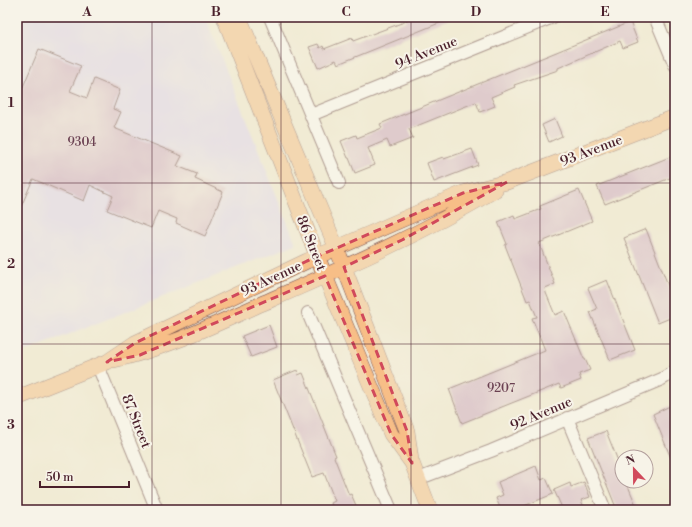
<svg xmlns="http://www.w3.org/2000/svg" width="692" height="527" font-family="'Libre Bodoni',serif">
  <rect width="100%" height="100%" fill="#f7f3e8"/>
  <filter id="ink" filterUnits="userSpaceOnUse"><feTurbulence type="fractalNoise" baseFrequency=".025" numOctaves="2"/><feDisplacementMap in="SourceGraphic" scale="8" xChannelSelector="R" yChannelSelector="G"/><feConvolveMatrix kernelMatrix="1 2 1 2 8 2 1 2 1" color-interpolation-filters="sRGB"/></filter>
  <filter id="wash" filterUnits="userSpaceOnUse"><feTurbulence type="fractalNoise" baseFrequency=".012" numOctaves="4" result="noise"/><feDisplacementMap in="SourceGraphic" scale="16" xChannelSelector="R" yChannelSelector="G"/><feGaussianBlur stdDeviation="0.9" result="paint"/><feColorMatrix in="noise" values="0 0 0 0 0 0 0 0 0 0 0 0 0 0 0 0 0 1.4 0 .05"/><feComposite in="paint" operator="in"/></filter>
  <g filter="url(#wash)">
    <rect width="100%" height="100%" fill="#f1ebd4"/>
    <path fill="#ded5f5" d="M17,17H205L296,244L17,355Z"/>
    <g id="blocks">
      <path fill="#caa4c4" d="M412,17H454L338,64L336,60L318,68L309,47L318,44L320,48L323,46L324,49L352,38L353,41L407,21L406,19Z
        M630,22L638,42L623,48L620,41L558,68V70L514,85L515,87L491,97L495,106L480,112L476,102L409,129L413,138L390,147L387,140L368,148L375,165L355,173L349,158H348L341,141L356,135L357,138L382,128L380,124Z
        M39,49L81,66L70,91L87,98L94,79L120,90L113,109L121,112L114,128L182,156L177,166L197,174L195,179L223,192L205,236L176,223L177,219L158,211L151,228L107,210L113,196L90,185L84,201L33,179L17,216V101Z
        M555,119L562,136L549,142L542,125Z
        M472,149L478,165L434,182L427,163L443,157L444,159Z
        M675,155V176L605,204L597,186Z
        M579,190L592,221L539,243L555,284L545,288L546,293L555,315L564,311L584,359H585L590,370L579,374L581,380L561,388L559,384L462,423L449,389L545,350L532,318L537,317L530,300L527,301L505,245L507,244L498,222L514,215L515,219L541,209L540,206Z
        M646,229L675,303V316L658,323L624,238Z
        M607,280L635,350L610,360L590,312L597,309L588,288Z
        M269,325L277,347L251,357L242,336Z
        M297,370L298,375L303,373L336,456L334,457L349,495L351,494L358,510H334L331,503L335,501L324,473L312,477L273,380Z
        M670,406L675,418V468L653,414Z
        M606,431L622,471V481H626L638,510H617L588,438Z
        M536,466L541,480L546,478L553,494L514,510H501L496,498L503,495L498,482Z
        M584,482L590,497L581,500L585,510H563L554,490L570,483L571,487Z"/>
    </g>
  </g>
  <g filter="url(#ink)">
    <use href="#blocks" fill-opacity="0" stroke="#633e44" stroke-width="1"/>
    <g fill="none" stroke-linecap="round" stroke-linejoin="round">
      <g stroke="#633e44" stroke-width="14">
        <path id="minor" d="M270,17L339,183
          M655,17L675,65
          M311,115L553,17
          M308,313L391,510
          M98,366L157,510
          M567,418L605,510
          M418,479L491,451L662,379L675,371"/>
      </g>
      <g stroke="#633e44" stroke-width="16">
        <path id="major" d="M224,17L325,276L391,434L412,463L430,510
          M239,17L337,249L407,431L411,460
          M114,360C165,349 213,325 261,304C341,269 420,235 495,190
          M17,398L107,362L135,343L307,261L463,193L507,182L675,117"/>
      </g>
      <use href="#minor" stroke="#fff" stroke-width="12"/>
      <use href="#major" stroke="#f7be87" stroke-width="15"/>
    </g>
  </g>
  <path d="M0 0H692V527H0ZM507,182L402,240L344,267L407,431L412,463L391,434L325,276L140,355L107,362L135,343L307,261L463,193Z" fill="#f1ebd4" fill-opacity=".55" fill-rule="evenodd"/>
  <path fill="none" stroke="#d1495b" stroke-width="3" stroke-dasharray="8 5" stroke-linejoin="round" d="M507,182L402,240L344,267L407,431L412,463L391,434L325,276L140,355L107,362L135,343L307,261L463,193Z"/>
  <path fill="none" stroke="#4a1f2b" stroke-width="1" stroke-opacity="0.55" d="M152,17V510M281,17V510M411,17V510M540,17V510M17,183H675M17,344H675"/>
  <g text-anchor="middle" stroke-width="4" stroke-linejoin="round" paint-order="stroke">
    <g font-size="12" fill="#6a4051">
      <text x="82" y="146">9304</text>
      <text x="501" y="392">9207</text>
    </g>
    <g font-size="14" fill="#4a1f2b" stroke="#f7f3e8">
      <text transform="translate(426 52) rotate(-22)" y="5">94 Avenue</text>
      <text transform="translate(591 150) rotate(-21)" y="5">93 Avenue</text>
      <text transform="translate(312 243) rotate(68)" y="5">86 Street</text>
      <text transform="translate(271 278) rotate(-25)" y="5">93 Avenue</text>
      <text transform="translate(541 413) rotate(-23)" y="5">92 Avenue</text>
      <text transform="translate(137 421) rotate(68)" y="5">87 Street</text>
    </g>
  </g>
  <rect width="692" height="527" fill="none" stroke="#f7f3e8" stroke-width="44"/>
  <g transform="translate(634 469) rotate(338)"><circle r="19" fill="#f7f3e8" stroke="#b29e9c"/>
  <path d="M0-3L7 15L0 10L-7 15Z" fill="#d1495b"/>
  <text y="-6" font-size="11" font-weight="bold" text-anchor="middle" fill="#4a1f2b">N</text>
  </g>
  <path d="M40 481v6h89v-6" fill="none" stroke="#4a1f2b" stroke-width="2"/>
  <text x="46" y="481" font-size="12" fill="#4a1f2b" stroke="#f7f3e8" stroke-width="3" paint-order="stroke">50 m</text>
  <rect x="22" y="22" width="648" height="483" fill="none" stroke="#4a1f2b" stroke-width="1.5"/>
  <g font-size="13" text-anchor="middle" font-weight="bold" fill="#4a1f2b">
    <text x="87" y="16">A</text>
    <text x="216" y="16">B</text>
    <text x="346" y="16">C</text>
    <text x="476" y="16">D</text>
    <text x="605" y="16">E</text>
    <text x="11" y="107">1</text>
    <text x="11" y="268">2</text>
    <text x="11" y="429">3</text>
  </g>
</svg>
